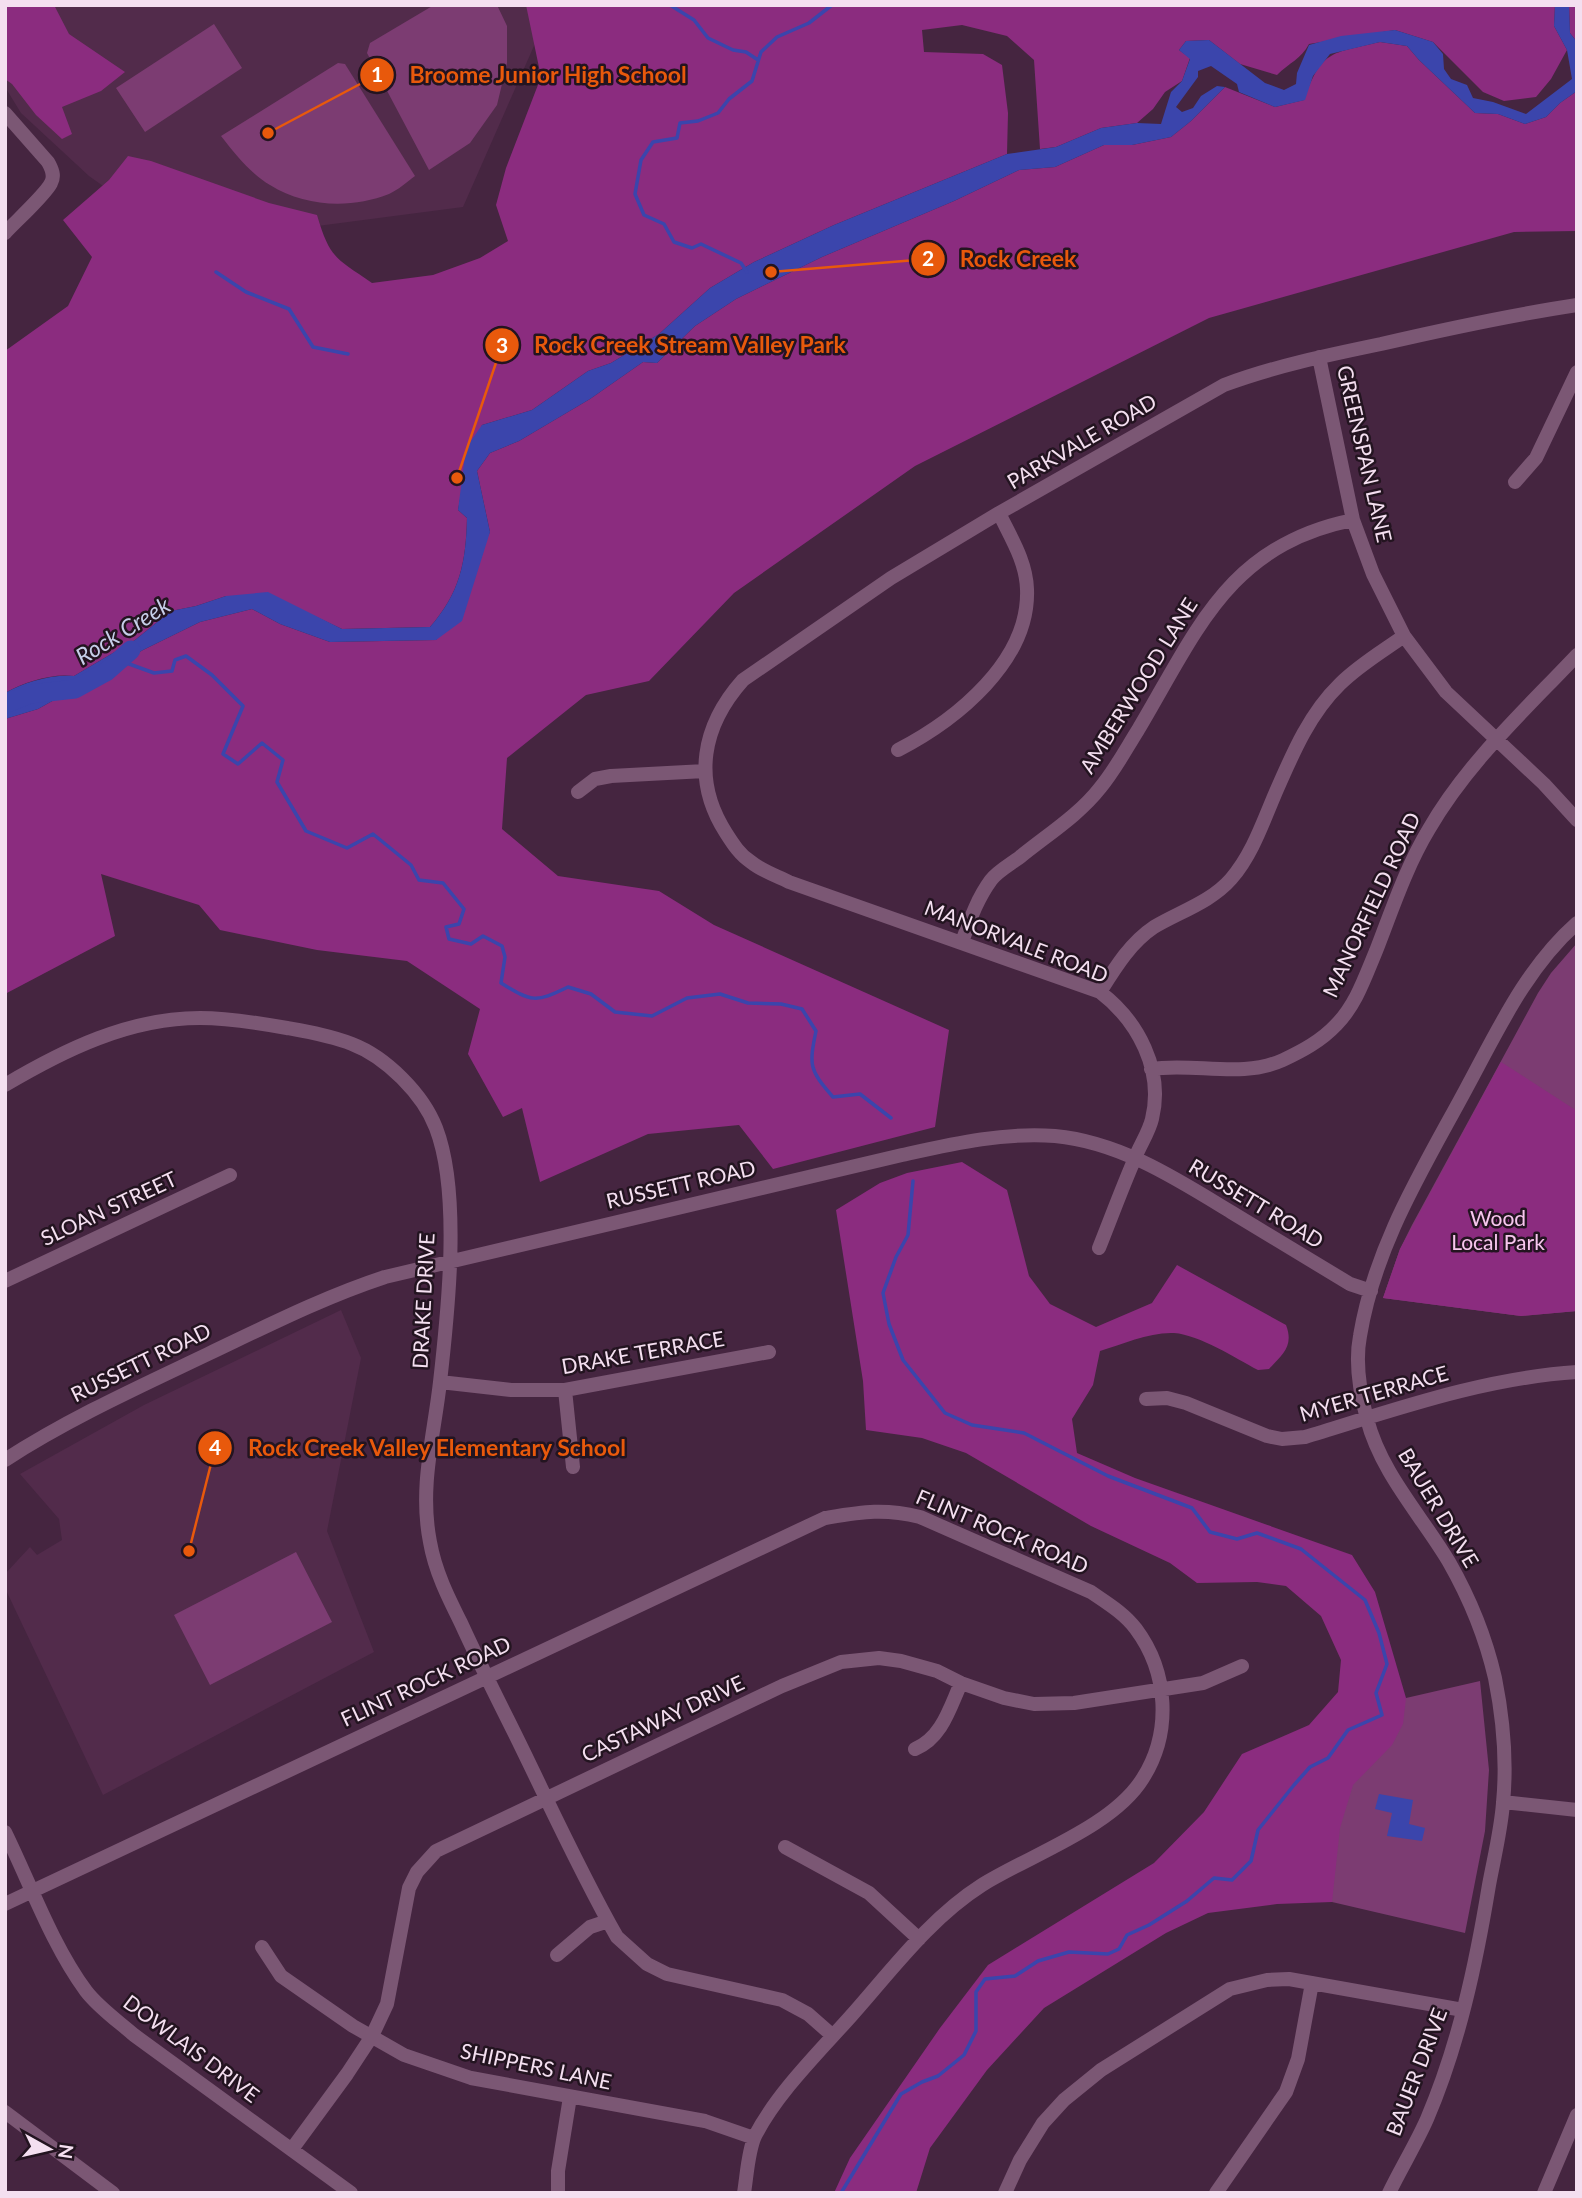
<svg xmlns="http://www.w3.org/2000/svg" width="1582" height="2198" font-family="Lato,sans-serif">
  <rect width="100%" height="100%" fill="#452540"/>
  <path fill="#522b4b" d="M5,5H552L463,207L195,242L137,210L89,176L21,113L5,87Z
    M341,1310L361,1358L327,1531L374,1652L103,1795L5,1588V1574L30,1547L37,1555L62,1540L59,1519L20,1474L144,1405Z"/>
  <path fill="#7c3c72" d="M434,5H497L507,26V63L497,105L470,143L429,170L367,53L370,43Z
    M214,24L242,68L145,132L116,88Z
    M338,63L345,64L415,176C407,182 398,190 389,194C351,209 305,207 270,185C250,173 235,154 221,136Z
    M1577,943V1311L1521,1316L1383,1298L1400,1249L1412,1225L1538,993L1551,973Z
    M296,1552L332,1622L210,1685L174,1615Z
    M1480,1681L1489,1770L1485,1831L1465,1933L1332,1902L1312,1859L1373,1732L1406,1698Z"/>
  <path fill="#8b2c7f" d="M5,5H54L69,34L125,72L101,91L62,107L72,134L62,139L36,115L12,84L5,79Z
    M526,5H1555L1554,26L1567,50L1551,79L1536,97L1504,101L1483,92L1433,42L1395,30L1309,44C1301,59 1289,63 1277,75L1240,64L1209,40L1186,41L1179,50L1190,58L1182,81L1165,92L1153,109L1137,123L1101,128L1056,147L1040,149L1034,60L1007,36L962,25L922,30L924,52L983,54L1002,65L1008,113L1007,154L834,225L754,262L710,288L659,334L611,363L588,371L532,410L482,425L462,488L458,510L467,518C466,562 460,593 430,627L342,629L308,613L226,596L196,606L171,611L135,640L74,676C52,673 24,682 5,693V351L68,306L92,257L63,220L109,180L128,156L151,161L269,203L317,215C330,259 336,258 372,283L433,275L480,258L508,241L496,205L506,168L541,77Z
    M1569,5H1577V42L1570,33Z
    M1380,42L1407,46L1419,60L1475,113L1498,114L1525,124L1546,117L1560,103L1577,91V231L1514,232L1209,318L915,466L734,593L649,681L586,695L507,758L502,829L558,876L659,891L714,925L949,1030L935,1127L773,1169L739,1125L648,1134L540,1182L522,1108L503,1117L468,1054L480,1009L407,961L317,950L220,930L199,905L101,874L115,936L5,994V719L38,709L143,650L200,622L252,609L280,624L330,642L436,640L490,532L477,471L490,453L519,441L590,399L643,362L657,363L695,326L736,299L822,257L954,201L1019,170L1055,167L1104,145H1132L1171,137L1191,121L1225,87L1275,107L1304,100C1322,49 1331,54 1380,42Z
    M1501,1062L1577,1111V1311L1521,1316L1383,1298L1400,1249Z
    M962,1162L1007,1190L1029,1276L1050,1304L1096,1327L1152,1303L1177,1265L1286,1325C1294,1346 1283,1354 1269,1369L1258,1370C1235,1358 1200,1335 1174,1333C1149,1332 1123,1344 1100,1351L1093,1385L1072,1419L1077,1453L1135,1478L1352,1555L1375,1592L1406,1698L1403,1724L1392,1745L1353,1785L1340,1828L1332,1902L1277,1904L1208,1913L1166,1933L1044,2008L987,2070L930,2148L916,2193H834L850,2158L940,2028L988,1965L1154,1863L1204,1812L1242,1754L1309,1725L1338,1692L1341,1660L1321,1616L1286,1586L1257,1582L1197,1583L1170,1563L1091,1526L966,1453L922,1438L866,1430L863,1381L836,1210L880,1183L907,1173Z"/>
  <path fill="#3b45ac" d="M1555,5H1569L1570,33L1577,42V91L1560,103L1546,117L1525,124L1498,114L1475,113L1419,60L1407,46L1380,42L1330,54L1313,76L1305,100L1275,107L1239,92L1237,84L1211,66L1198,71V77L1176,107L1182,112L1193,108L1201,96L1217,86L1225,87L1191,121L1171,137L1132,145H1104L1055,167L1019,170L954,201L822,257L736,299L695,326L657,363L643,362L590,399L519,441L490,453L477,471L490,532L462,621L436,640L330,642L280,624L252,609L200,622L143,650L38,709L5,719V693C24,682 52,674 74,676L135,640L171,611L196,606L226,596L268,592L342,629L430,627C460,593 466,562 467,518L458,510L466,448L482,425L532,410L588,371L611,363L659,334L710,288L754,262L834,225L1007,154L1056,147L1101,128L1137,123L1161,124L1171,92L1182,81L1190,59L1179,50L1186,41L1209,40L1265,83L1284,90L1296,84L1297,73L1309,45L1341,36L1395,30L1433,42L1443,54L1444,69L1451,79L1467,85L1473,98L1493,102L1526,114L1572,79L1567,50L1554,26Z
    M1379,1794L1413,1800L1409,1824L1425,1828L1422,1841L1387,1836L1392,1813L1375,1809Z"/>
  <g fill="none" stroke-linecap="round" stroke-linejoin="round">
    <path stroke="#3b45ac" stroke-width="3.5" d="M670,5L694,20L708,38L733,50L746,52L758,60
      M216,272L246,292L289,309L313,347L348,354
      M747,272L741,263L701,244L692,248L674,242L664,224L644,215L635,194L641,160L653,142L677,138L680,123L698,121L718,113L729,99L752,81L761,52L777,37L809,23L832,5
      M121,661L154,673L172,671L175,660L186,656L212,675L243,706L223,754L238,764L262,743L283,760L277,782L306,831L347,848L373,834L411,865L419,880L443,883L464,909L459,924L446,927L449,939L471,944L483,936L502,946L505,957L501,983C532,1002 535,1003 568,987L591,994L615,1012L652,1016L687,998L720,994L748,1003L781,1004L802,1009L816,1031C809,1065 809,1070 833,1097L860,1094L891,1118
      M841,2193L901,2094L922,2082L938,2076L964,2055L976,2031V1992L985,1979L1015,1976L1038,1961L1069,1952L1108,1954L1119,1949L1127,1935L1149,1925L1187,1901L1214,1878L1232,1880L1251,1861L1258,1830L1294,1785L1310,1767L1328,1758L1348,1730L1382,1715L1376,1693L1387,1664L1379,1633L1365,1600L1301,1549L1257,1533L1237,1539L1210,1532L1192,1508L1108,1476L1024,1433L972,1425L945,1413L903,1360L889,1324L883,1293L896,1257L908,1235L913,1181"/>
    <path stroke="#3b45ac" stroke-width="19" d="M5,704L30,694L75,689L106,672L131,650"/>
    <path stroke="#7b5774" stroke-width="14" d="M5,113L48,162C52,169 55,176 51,183C46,194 15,222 5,233
      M1319,357L1353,520L1373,574L1404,636L1446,692L1544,784L1577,820
      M1515,482L1536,458L1577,372
      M898,750C956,720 1030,661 1027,589C1026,561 1011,538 999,513
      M578,792L595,779L611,776L705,771
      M962,942C970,920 977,899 991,880C998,871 1011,864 1020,857C1047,835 1079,815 1100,788C1115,770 1126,749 1138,730C1197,631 1228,545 1353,520
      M1100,992C1115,968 1130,943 1154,927C1179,912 1211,902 1231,879C1252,855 1263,822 1275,794C1292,755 1309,714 1340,684C1359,665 1383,651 1404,636
      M1151,1069C1193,1062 1242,1079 1283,1060C1302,1051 1321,1041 1336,1025C1356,1005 1365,977 1376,951C1392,910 1406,867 1429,829C1467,763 1525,710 1577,655
      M5,1085C64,1050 129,1018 200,1018C229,1018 259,1023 287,1028C309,1032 332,1036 352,1044C386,1057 423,1094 436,1128C461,1193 448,1312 440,1382C434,1436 419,1487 430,1542C435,1571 448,1597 461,1623C476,1656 492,1688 508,1720C544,1792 577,1867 617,1937L647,1964L667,1974L782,2000L808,2014L833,2036
      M1099,1248C1111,1218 1122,1188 1135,1158C1140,1145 1149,1132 1152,1119C1164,1070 1138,1021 1100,992L789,882C777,876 762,871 751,862C740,855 733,844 726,833C692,780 702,726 743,680L891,578L999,513L1224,385C1275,366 1328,355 1381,344C1446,329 1511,315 1577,305
      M5,1281L230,1175
      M440,1382L511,1390H565L769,1352
      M565,1390L573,1467
      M1146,1399L1167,1398L1186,1403L1267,1436L1282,1439L1305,1437C1394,1410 1483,1378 1577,1372
      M5,1460C70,1418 139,1387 208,1354C267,1326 324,1297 385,1277L902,1155C952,1144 1003,1132 1055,1136C1120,1142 1177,1179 1231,1212C1271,1236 1311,1260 1350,1284L1371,1291
      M915,1749C942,1738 950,1707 961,1683
      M1503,1802L1577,1810
      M5,1832C30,1883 52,1945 86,1991C99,2008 118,2021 134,2035L351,2193
      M785,1847L869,1893L919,1939
      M5,1904L825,1518C862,1512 883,1508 920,1517L1091,1592C1107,1603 1124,1613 1136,1629C1168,1672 1172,1732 1143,1778C1113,1827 1030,1855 982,1885C930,1918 891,1971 851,2016C819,2052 777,2093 755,2136C748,2151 747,2175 744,2193
      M262,1947L281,1976L353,2026L404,2055L471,2078L705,2121L754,2138
      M557,1955L590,1927L608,1921
      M5,2112L113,2193
      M292,2149L347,2074L372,2036L387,2004L409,1888L417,1872L436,1851L782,1686L841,1662L879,1658L901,1661L937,1671L961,1683L1004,1698L1034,1704L1074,1703L1203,1683L1242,1666
      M558,2193V2171L570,2097
      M1005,2193L1020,2160L1043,2123L1064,2100L1101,2070L1230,1989L1267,1980L1289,1979L1463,2010
      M1216,2193L1286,2092L1298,2059L1312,1983
      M1389,2193C1401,2168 1416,2144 1427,2119C1459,2044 1476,1964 1489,1885C1494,1858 1501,1830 1503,1803C1507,1762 1503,1718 1495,1678C1486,1639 1469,1597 1449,1562C1421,1515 1381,1473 1367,1419C1360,1393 1355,1362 1360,1336C1375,1245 1423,1169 1466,1089C1498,1030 1526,968 1577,923
      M1544,2193L1577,2115"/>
  </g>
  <g text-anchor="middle" stroke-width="5" stroke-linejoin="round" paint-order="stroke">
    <g font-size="21" fill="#f4dff0" stroke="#231420">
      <text transform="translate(1082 442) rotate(-30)" y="7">PARKVALE ROAD</text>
      <text transform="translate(1364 454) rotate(77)" y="7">GREENSPAN LANE</text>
      <text transform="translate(1139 686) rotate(-58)" y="7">AMBERWOOD LANE</text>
      <text transform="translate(1372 905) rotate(-65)" y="7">MANORFIELD ROAD</text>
      <text transform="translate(1016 942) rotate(21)" y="7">MANORVALE ROAD</text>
      <text transform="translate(681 1185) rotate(-13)" y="7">RUSSETT ROAD</text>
      <text transform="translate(1256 1204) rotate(31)" y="7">RUSSETT ROAD</text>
      <text transform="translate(109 1209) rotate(-25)" y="7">SLOAN STREET</text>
      <text transform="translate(424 1301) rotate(-87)" y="7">DRAKE DRIVE</text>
      <text transform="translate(643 1353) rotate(-10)" y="7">DRAKE TERRACE</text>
      <text transform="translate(141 1363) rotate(-26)" y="7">RUSSETT ROAD</text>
      <text transform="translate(1374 1394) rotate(-16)" y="7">MYER TERRACE</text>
      <text transform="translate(1438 1508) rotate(59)" y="7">BAUER DRIVE</text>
      <text transform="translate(1002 1532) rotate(23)" y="7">FLINT ROCK ROAD</text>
      <text transform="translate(426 1682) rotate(-25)" y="7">FLINT ROCK ROAD</text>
      <text transform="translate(663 1719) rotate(-25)" y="7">CASTAWAY DRIVE</text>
      <text transform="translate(191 2049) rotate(37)" y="7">DOWLAIS DRIVE</text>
      <text transform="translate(536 2067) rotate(12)" y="7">SHIPPERS LANE</text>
      <text transform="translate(1417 2072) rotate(-69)" y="7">BAUER DRIVE</text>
    </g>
    <g font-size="21" fill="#f8c6ee" stroke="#231420">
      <text x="1498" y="1226">Wood<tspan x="1498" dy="24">Local Park</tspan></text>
    </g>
    <g font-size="23" font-style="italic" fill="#c7cee9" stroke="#231420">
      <text transform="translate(123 631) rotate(-32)" y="8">Rock Creek</text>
    </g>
  </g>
  <path fill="none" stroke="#e8590c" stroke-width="2.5" d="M268 133L377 75M771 272L928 259M457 478L502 345M189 1551L215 1448"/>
  <g fill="#e8590c" stroke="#231420" stroke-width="2.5">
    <circle cx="268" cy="133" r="7"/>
    <circle cx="771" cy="272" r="7"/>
    <circle cx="457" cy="478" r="7"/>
    <circle cx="189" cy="1551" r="7"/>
    <circle cx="377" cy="75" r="18"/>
    <circle cx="928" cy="259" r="18"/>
    <circle cx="502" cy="345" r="18"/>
    <circle cx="215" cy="1448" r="18"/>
  </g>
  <g font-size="21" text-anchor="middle" font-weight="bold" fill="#fff">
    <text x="377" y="82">1</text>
    <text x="928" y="266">2</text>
    <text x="502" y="353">3</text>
    <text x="215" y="1455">4</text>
  </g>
  <g font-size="23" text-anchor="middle" font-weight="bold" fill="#e8590c" stroke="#231420" stroke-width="5" stroke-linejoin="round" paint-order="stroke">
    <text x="548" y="83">Broome Junior High School</text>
    <text x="1018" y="267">Rock Creek</text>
    <text x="690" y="353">Rock Creek Stream Valley Park</text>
    <text x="437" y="1456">Rock Creek Valley Elementary School</text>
  </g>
  <rect width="1582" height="2198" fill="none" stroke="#f4dff0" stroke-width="14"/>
  <g transform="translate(49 2149) rotate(98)" stroke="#231420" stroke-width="5" paint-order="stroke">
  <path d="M0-5L12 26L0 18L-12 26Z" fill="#f4dff0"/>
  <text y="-10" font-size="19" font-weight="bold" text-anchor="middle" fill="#f4dff0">N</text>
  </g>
</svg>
